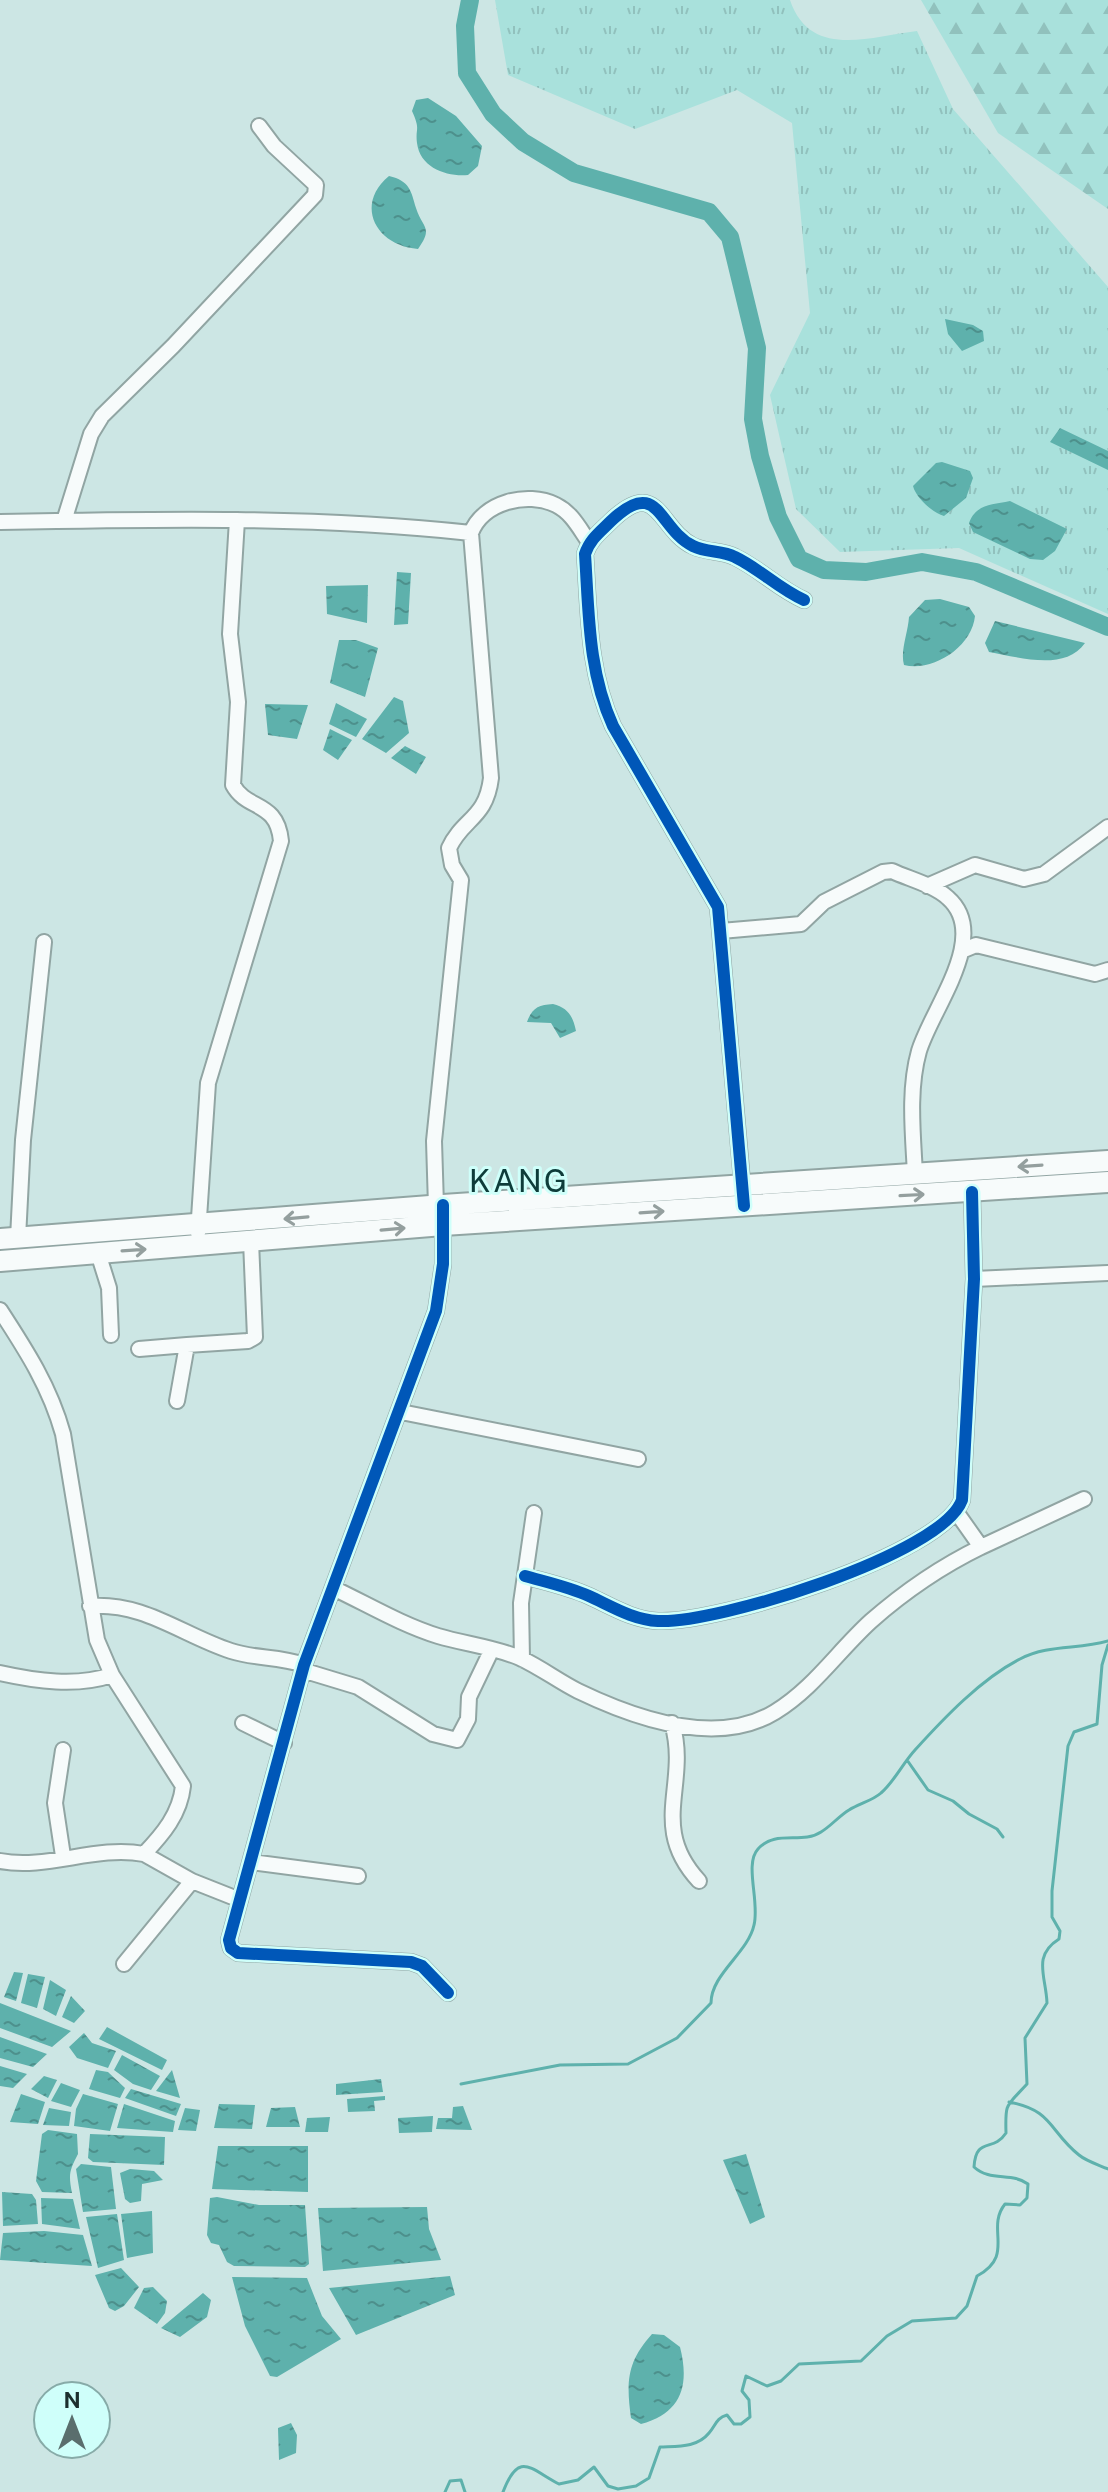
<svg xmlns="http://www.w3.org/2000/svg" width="1108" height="2492" font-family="'Public Sans',sans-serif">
  <defs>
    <pattern id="grass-tufts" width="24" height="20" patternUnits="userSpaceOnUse" patternTransform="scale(2)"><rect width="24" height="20" fill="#a9e1dc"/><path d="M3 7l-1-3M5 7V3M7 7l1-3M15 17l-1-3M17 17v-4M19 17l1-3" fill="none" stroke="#91c1bd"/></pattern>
    <pattern id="forest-firs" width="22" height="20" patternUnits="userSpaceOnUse" patternTransform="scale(2)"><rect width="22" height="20" fill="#a9e1dc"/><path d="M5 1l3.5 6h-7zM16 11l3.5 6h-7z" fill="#91c1bd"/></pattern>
    <pattern id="water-ripples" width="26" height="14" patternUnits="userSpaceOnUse" patternTransform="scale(2)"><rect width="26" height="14" fill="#5eb1ac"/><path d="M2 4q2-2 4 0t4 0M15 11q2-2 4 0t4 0" fill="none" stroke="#4d908c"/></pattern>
  </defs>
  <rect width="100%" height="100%" fill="#cce6e4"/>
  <path fill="url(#grass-tufts)" d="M495,0H790C810,59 868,37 917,31L953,109L1108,287V614L959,548L840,552L796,509L770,395L810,313L792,123L737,90L635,129L508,75Z"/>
  <path fill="url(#forest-firs)" d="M921,0H1108V209L998,133Z"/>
  <path fill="url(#water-ripples)" d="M428,98L456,116L482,146L478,166L468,175C447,177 420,168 417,143C415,127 421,131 412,111L416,100Z
    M389,176C410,181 411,191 416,208C422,228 434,227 418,249C376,246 354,205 389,176Z
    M945,319L973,325L983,331L984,341L962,351L948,334Z
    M1060,428L1108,451V470L1050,442Z
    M942,462L970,471L973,478L966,498L944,516C933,513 916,498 913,486L936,463Z
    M1010,501L1067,529L1055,551L1043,560L1030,559L973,532L969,523C976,504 991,505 1010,501Z
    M397,572L411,573L408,624L394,625Z
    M368,585L367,623L327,614L326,586Z
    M940,599L969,607L975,616C972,647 933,672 904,665C900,651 908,633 909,617L925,600Z
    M995,621L1085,643C1065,672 1018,657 989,652L985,643Z
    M339,640H356L378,648L365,697L330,683Z
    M394,697L403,701L409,733L386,753L362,739Z
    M336,703L367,719L356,737L329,724Z
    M265,704L308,705L297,739L268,735Z
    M330,729L352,740L338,760L323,750Z
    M405,746L426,757L416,774L391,758Z
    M553,1004C568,1008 573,1016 576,1031L560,1038L551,1023L527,1022C532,1008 538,1005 553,1004Z
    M14,1972L23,1973L16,2001L4,1997Z
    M28,1974L45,1977L37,2008L21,2003Z
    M50,1980L66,1990L56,2016L43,2009Z
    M71,1996L85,2011L74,2023L62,2017Z
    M0,2003L71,2031L52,2047L0,2028Z
    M107,2027L167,2060L162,2070L99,2039Z
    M84,2033L92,2043L116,2051L108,2068L77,2058L69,2047Z
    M0,2037L47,2054L33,2067L0,2058Z
    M122,2055L160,2076L151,2090L133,2084L114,2070Z
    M0,2066L27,2074L13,2088L0,2086Z
    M96,2070L108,2072L125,2088L120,2098L89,2089Z
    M172,2070L180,2098L156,2091Z
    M44,2076L57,2080L48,2098L31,2089Z
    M381,2079L383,2092L336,2095V2084Z
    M61,2083L80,2090L71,2107L51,2101Z
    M131,2089L181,2104L176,2116L125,2098Z
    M21,2094L45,2102L38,2124L10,2122Z
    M83,2094L118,2104L110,2131L74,2126L76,2109Z
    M385,2096V2100L374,2101L375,2111L348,2112L347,2099Z
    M124,2104L175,2121L173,2132L117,2128Z
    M219,2104L255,2105L252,2129L214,2128Z
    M463,2106L472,2130L436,2129L438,2118H452L453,2107Z
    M295,2107L300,2127H266L271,2108Z
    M49,2108L71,2112L69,2126L43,2125Z
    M185,2108L200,2110L196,2131L178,2130Z
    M433,2116L432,2132L399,2133L398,2118Z
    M330,2117L328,2132H305L307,2118Z
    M48,2130L77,2134L78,2154C70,2170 68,2173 72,2193L42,2192L36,2181L42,2134Z
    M90,2134L165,2137L164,2165L93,2162L88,2158Z
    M218,2146H308V2192L212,2189Z
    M746,2154L765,2217L750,2224L723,2160Z
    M81,2164L111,2167L116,2209L83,2212L76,2169Z
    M130,2169L154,2171L163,2180L142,2184L141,2201L130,2203L125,2199L120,2173Z
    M2,2192L32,2194L36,2200L38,2224L3,2226Z
    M217,2197L259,2205H305L309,2264L305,2267L234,2266L227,2262L219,2245L211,2243L207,2235L210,2198Z
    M41,2198L73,2199L80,2229L42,2224Z
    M427,2207L429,2229L441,2260L323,2271L318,2208Z
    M152,2211L153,2253L127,2258L121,2214Z
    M117,2214L124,2260L98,2268L86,2217Z
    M44,2231L83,2235L92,2266L0,2260L3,2233Z
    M121,2268L139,2287L124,2306L115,2311L109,2308L95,2275Z
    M450,2276L455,2295L356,2335L329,2288Z
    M232,2277L307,2278L322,2316L341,2339L277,2377L270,2376L245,2326Z
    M153,2287L167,2301L165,2313L157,2324L134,2308L144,2288Z
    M203,2293L211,2300L207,2317L180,2337L161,2328Z
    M652,2334L664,2335L680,2347C690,2386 681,2413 641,2424L631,2418C626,2381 627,2362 652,2334Z
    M291,2423L297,2435L296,2453L279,2460L278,2428Z"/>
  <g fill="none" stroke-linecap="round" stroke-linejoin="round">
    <path stroke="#5eb1ac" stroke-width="3" d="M907,1760L928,1790L953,1801L969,1814L997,1829L1003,1837
      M461,2084L560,2065L628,2064L677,2038L711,2003C711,1974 748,1953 754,1925C760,1902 744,1864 758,1849C776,1829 802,1845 821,1832C831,1826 839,1816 849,1810C860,1803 872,1801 881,1793C894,1782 903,1763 915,1750C944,1718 981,1679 1020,1659C1049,1644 1078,1650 1108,1641
      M1009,2102C1053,2110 1049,2131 1079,2155C1086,2161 1099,2165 1108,2169
      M445,2492L450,2481L461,2480L465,2492
      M503,2492C519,2450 530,2469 559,2484L578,2480L594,2467L608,2486L618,2489L636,2486L649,2478L660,2447C677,2446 697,2448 709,2433C716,2425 716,2418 727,2415L734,2424H741L750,2417L749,2400L742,2391L746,2376L767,2386L781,2381L799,2364L861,2361L887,2336L912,2321L956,2318L967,2306L977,2276C1016,2255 985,2229 1005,2204L1020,2205L1027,2198L1028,2184C1012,2172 990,2182 974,2167C976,2136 993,2153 1006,2133C1005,2102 1006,2107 1027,2084L1025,2038L1047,2003C1046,1976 1032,1956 1059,1939L1060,1931L1052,1917V1891L1068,1746L1074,1732L1097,1724L1102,1665L1108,1645"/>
    <path stroke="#5eb1ac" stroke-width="18" d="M470,0L465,26L467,73L493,114L523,142L574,173L709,212L730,237L757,348L753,419L760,456L778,517L799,559L824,570L866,572L922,562L976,572L1108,627"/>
    <g stroke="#91a5a3" stroke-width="18">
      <path id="minor" d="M64,521L91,434L102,416L173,346L315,195L316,185L274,146L259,126
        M0,522C157,519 314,516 471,533C483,502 527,491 556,505C572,513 579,528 589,542
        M927,886L975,865L1024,879L1044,874L1108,827
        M721,931L801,924L824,902L883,872L892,871C909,879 934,885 948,898C991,936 932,1008 919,1051C908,1090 913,1134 915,1174
        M964,950L976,945L1095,974L1108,970
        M743,1193L718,907L613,726C588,671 589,614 585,554C590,539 600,532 611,521C659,475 658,529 693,546C707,553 722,550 735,557C760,569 779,589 804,600
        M436,1206L434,1141L461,880L452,865L449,848C463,818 486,819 491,778L471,533
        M443,1218V1264L436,1311L304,1665L229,1940L231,1948L238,1953L411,1962L422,1966L448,1993
        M198,1233L208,1083L281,841C277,800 247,811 233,785L238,702L230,634L237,520
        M18,1238L23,1140L44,942
        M98,1253L109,1288L111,1335
        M974,1279L1108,1273
        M0,1310C26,1350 50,1387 63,1434L97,1640L112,1675L183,1786C180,1814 163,1834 144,1854C95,1845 48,1870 0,1861
        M139,1349L187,1345
        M177,1401L187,1345L248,1341L255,1337L251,1241
        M401,1412L638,1459
        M981,1547L1084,1499
        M525,1576C546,1582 569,1587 589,1596C611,1606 633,1620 658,1621C716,1624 942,1555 962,1500L974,1279L972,1192
        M333,1588C367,1604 402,1625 438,1636C465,1644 494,1647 520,1658C540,1667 558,1681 578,1691C634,1718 716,1748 775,1712C814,1688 837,1652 871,1621C904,1592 942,1566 981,1547L957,1513
        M90,1606C144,1602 182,1635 231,1651C255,1659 279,1656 304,1665
        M522,1659L521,1603L534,1513
        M302,1670L358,1687L433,1734L457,1740L468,1719L469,1697L492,1649
        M0,1673C36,1681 76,1687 112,1675
        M243,1723L284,1743
        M672,1723C690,1784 648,1826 699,1881
        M63,1750L55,1803L63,1856
        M144,1854L192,1881L240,1900
        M251,1862L358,1876
        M124,1964L192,1881"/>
    </g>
    <g stroke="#91a5a3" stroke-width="24">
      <path id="highway" d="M0,1239L443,1205L1108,1161
        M0,1261L443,1225L1108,1182"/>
    </g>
    <use href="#minor" stroke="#f7fbfb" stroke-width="14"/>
    <use href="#highway" stroke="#f7fbfb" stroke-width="20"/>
    <g stroke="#cffffa" stroke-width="17">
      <path id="cycleway" d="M443,1205V1264L436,1311L304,1665L229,1940L231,1948L238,1953L411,1962L422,1966L448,1993
        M744,1206L718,907L613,726C588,671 589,614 585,554C590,539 600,532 611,521C659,475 658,529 693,546C707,553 722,550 735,557C760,569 779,589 804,600
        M525,1576C546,1582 569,1587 589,1596C611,1606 633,1620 658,1621C716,1624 942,1555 962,1500L974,1279L972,1192"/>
    </g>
    <use href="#cycleway" stroke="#0057b8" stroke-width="12"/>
  </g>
  <defs><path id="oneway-shaft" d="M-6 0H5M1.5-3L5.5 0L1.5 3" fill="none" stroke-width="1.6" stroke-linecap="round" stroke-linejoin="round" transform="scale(2)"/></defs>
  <g stroke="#949f9e">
    <use href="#oneway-shaft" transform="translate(1030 1166) rotate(176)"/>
    <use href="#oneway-shaft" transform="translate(912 1195) rotate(-3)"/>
    <use href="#oneway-shaft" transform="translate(652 1212) rotate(-4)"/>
    <use href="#oneway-shaft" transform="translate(296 1218) rotate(175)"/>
    <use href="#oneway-shaft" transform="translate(393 1229) rotate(-5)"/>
    <use href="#oneway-shaft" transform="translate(134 1250) rotate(-4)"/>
  </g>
  <g text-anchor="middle" stroke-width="6" stroke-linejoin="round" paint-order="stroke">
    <g font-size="32" letter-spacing="2" fill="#0e3c3a" stroke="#cffffa">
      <text x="519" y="1192">KANG</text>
    </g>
  </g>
  <g transform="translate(72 2420)"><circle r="38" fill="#cffffa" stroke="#87aba8" stroke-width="2"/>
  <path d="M0-6L14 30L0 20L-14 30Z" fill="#5a6e6d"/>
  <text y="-12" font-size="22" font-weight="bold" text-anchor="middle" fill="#1c2e2d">N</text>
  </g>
</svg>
